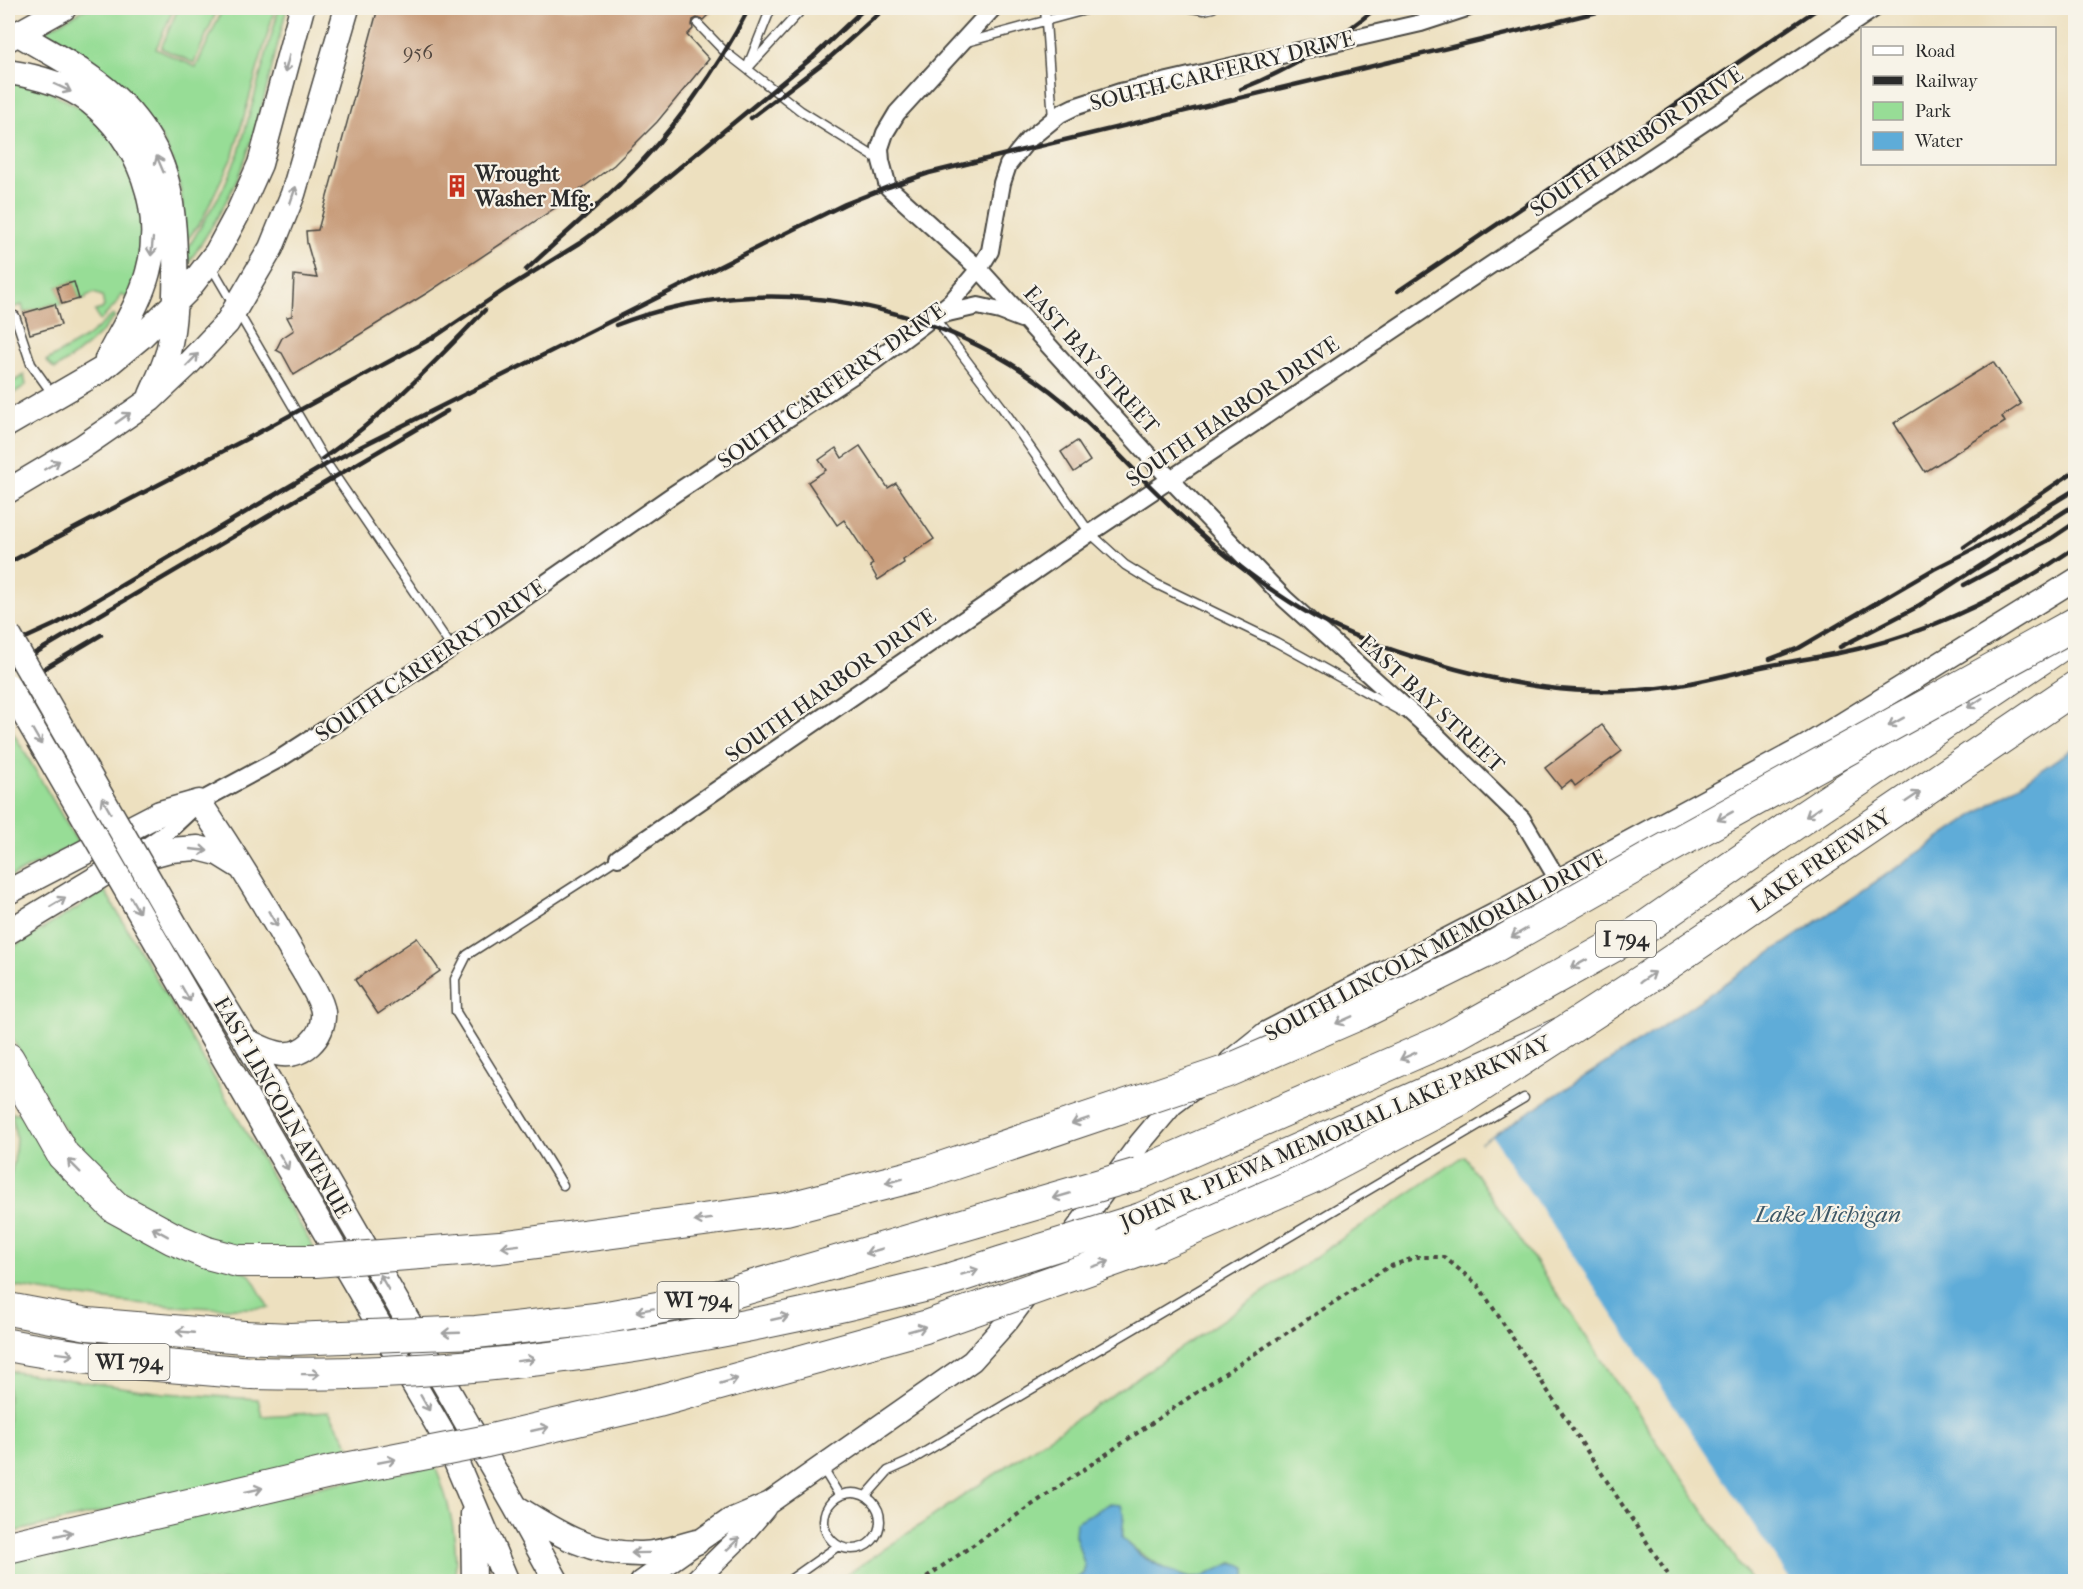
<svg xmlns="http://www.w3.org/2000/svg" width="2083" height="1589" font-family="'IM FELL French Canon',serif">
  <rect width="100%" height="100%" fill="#f7f3e8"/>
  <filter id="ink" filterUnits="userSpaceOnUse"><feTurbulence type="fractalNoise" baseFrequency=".0167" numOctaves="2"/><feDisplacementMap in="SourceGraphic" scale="12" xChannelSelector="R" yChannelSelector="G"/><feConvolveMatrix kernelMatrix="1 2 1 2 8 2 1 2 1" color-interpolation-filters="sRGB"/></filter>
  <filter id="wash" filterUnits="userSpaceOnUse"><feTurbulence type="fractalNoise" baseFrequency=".008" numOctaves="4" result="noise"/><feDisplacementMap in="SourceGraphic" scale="24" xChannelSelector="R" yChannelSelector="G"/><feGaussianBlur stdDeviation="1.35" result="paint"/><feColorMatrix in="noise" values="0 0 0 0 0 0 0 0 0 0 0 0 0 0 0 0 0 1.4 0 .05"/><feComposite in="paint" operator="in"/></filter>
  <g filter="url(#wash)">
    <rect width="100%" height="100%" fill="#ede0bf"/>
    <path fill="#97dd96" stroke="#618460" stroke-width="1.5" d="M87,8H174L156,49L196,67L223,8H275L233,155L202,220L184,244C184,201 181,173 160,135L44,35L46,30Z
      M178,8H218L194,63L161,48Z
      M279,8H287C274,56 264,107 247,154C233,194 211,229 188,264H186L185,253L222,191L239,152Z
      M8,82L42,88L81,108L115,141L137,183L144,229L137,274L127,298L121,294L116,304L100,321L95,311L102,309L104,306L102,296L94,293L86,296V299H79L73,282L57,287L62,304L55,306L54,304L24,313L22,305L8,309Z
      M113,315L115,317C97,339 79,354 55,369L46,361L87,337Z
      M24,375L26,385L8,397V385Z
      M8,724L78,843L8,878Z
      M105,891L316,1252L227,1247L158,1216L116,1186L79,1150L57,1119L8,1031V953L18,944Z
      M12,1113H23L48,1157L250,1275L269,1308C181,1310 93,1301 8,1285V1184L14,1162L16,1139Z
      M1464,1156L1751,1581L1246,1582V1568L1234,1562C1225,1567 1214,1574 1205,1577C1179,1584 1140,1554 1122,1538L1124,1515L1075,1535L1085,1566L1083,1574L1071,1581L836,1582Z
      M8,1371L164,1393L258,1399L262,1416L329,1412L355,1455L8,1533Z
      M435,1466C451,1506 458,1539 455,1581L8,1582V1561L332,1484Z"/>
    <path fill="#5eacd8" stroke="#446c82" stroke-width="1.5" d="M2075,747V1581H1775L1481,1143L1640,1041Z
      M1109,1504L1121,1505L1124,1515L1122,1538C1129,1544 1136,1552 1143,1557C1154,1563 1179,1576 1190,1578C1210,1581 1230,1553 1246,1568V1581H1071L1083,1574L1085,1566L1075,1535L1076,1522Z"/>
    <path fill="#ede0bf" d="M1492,1136L1677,1410L1791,1581L1771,1582L1479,1145Z"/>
    <g id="blocks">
      <path fill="#c89c7a" d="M378,8H715L703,20L697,18L693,20L692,25L693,29L687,35L709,59L657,122L614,165L555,208L427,293L294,375L282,353L276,350L282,338L294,330L287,317L292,316L294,275L317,278L307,243L306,231L318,230Z
        M74,282L79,299L62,304L57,287Z
        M55,304L61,325L30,334L24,313Z
        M1993,362L2021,404L2002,417L2005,422L1925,472L1894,423Z
        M1077,441L1090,461L1074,472L1061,452Z
        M860,446L888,488L896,483L934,539L903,560L904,563L878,580L870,566L873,564L844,520L837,525L808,482L826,470L819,460L836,448L842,458Z
        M1602,725L1622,751L1575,786L1571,780L1561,788L1545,768Z
        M417,938L440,971L378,1014L355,980Z"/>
    </g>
  </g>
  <g filter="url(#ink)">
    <use href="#blocks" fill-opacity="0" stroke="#484641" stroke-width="1.5"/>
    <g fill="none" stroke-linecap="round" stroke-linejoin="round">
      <g stroke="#484641" stroke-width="11">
        <path id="service" d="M1045,8L1053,119
          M1191,8L1204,10L1213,8
          M698,24L724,51L801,111L881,161
          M967,42L1093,8
          M749,63L771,8
          M747,69L803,8
          M211,266L325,461L452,648
          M15,316L31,364L54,396
          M933,316L1001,406L1090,533L1125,565L1156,584L1276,642L1402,712
          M563,1185L456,1012L455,979L467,955L618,858
          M822,1467L839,1495
          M824 1521a28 28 0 1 1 56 0a28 28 0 1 1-56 0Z
          M866,1496L888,1471L908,1462L1524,1098
          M787,1582L838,1546"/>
      </g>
      <g stroke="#484641" stroke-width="20">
        <path id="minor" d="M993,8L897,113L885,133L880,148L881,161L888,187L979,269L1171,480L1285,599L1435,734L1522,819L1558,880
          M939,315L978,306L1000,311L1021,319
          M132,856L167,832L199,802L281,758L452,648L674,494L873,362L925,323L951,302L979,269L990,251L1002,183L1008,165L1019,151L1028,140L1060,114L1074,107L1120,92L1421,23L1467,8
          M618,858L1090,533L1875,8"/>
      </g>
      <g stroke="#484641" stroke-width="24">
        <path id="tertiary" d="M1230,1061L1265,1033L1497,913L1806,746L2076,579
          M641,1582L729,1520L769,1503L972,1361L1008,1321L1140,1143L1172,1105L1193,1089
          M694,1582L742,1535L765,1508"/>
      </g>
      <g stroke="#484641" stroke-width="27">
        <path id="secondary" d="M8,32L17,33C53,55 94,74 123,105C139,122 154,144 162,166C178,207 179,309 168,352C164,367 157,381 151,395
          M8,39L64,8
          M8,72C35,76 66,84 89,101C139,140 165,210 148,272C140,303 121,331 107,359
          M8,424L101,370L141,337L186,292L217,252L238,213L260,164L302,8
          M8,491L82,447L150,400L186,366L227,323L271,248L293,194L347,8
          M8,892L160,813L199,802C233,852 264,903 294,955C301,967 322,999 323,1012C325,1037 301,1060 276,1053C266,1051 256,1045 246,1041
          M177,928L246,1041L515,1506L557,1582
          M8,932L122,863L170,850L198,848L218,853L239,866
          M157,943L448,1443L507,1582
          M517,1508C558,1534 592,1555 642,1554C660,1554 680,1546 697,1542
          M473,1514L474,1582"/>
      </g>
      <g stroke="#484641" stroke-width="34">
        <path id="motorway" d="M8,1059L63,1155L115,1207L172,1238L207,1253
          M1138,1174L1443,1041L1640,931L1801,819L2062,644
          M1141,1219L1564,1032L1644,980L2076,687
          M8,1309L88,1324L244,1337
          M8,1345C88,1361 171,1366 252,1373
          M8,1547L330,1472"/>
      </g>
      <path stroke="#484641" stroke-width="4" stroke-dasharray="4.5 4.5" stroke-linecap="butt" d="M919,1582L1222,1375L1388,1267L1416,1257H1444L1478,1285L1673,1582"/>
      <use href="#service" stroke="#fff" stroke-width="8"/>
      <use href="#minor" stroke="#fff" stroke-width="16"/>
      <use href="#tertiary" stroke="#fff" stroke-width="21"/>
      <use href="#secondary" stroke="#fff" stroke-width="24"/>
      <use href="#motorway" stroke="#fff" stroke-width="32"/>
      <path stroke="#2b2b2b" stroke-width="4.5" d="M1241,89C1292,69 1334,43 1376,8
        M751,118L827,60L885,8
        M526,270C557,241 589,213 620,184C670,135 718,70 749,8
        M1398,291L1819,8
        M616,325C765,267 943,300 1064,402C1095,428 1122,458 1151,487C1200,536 1254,583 1315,617C1351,636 1389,650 1428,661C1507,685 1583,699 1667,687C1698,683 1730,674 1761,667C1796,660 1830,656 1865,647C1940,628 2012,591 2076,547
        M322,459C383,417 434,363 485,310
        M1964,547L2076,470
        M8,563L252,436L436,336L504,290L580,243L645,196L813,57L865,8
        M1964,585L2049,540L2076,522
        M8,646L56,624L327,464L370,442L792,230L845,204L888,187L929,173L1019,151L1614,8
        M1840,647L1915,608L2076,504
        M1770,659L1799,648L1934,569L2001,535L2076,489
        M8,669L447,411
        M8,690L101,635"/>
      <g stroke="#484641" stroke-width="27" stroke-linecap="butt">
        <path id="secondary-bridge" d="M8,634L177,928
          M8,686L157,943"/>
      </g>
      <g stroke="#484641" stroke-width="34" stroke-linecap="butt">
        <path id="motorway-bridge" d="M207,1253L238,1261H315L500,1247L786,1209L926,1173L1225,1072L1361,1013L1481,954L1657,854L2076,623
          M244,1337L290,1339L476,1332L596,1319L713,1298L1138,1174
          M252,1373C483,1380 713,1339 936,1283C960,1277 983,1268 1006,1261C1051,1247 1096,1233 1141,1219
          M330,1472L483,1442L658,1401L925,1327L1156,1245L1310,1178L1459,1100L1564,1032"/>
      </g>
      <use href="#secondary-bridge" stroke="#fff" stroke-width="24"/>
      <use href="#motorway-bridge" stroke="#fff" stroke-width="32"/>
    </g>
    <defs><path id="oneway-shaft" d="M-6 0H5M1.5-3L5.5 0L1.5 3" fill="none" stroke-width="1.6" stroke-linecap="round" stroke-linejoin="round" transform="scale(1.5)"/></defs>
    <g stroke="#a0a0a0">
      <use href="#oneway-shaft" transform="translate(287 64) rotate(105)"/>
      <use href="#oneway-shaft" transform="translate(63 88) rotate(25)"/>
      <use href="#oneway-shaft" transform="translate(160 164) rotate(-113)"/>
      <use href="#oneway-shaft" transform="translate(293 195) rotate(-71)"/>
      <use href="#oneway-shaft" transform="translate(152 247) rotate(96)"/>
      <use href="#oneway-shaft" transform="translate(192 360) rotate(-46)"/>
      <use href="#oneway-shaft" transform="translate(123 418) rotate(-35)"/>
      <use href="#oneway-shaft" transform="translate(52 465) rotate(-30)"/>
      <use href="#oneway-shaft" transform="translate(1975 703) rotate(146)"/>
      <use href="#oneway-shaft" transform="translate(1896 722) rotate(151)"/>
      <use href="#oneway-shaft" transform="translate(37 737) rotate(60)"/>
      <use href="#oneway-shaft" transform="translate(1913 797) rotate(-34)"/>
      <use href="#oneway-shaft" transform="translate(106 805) rotate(-120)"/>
      <use href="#oneway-shaft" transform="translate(1813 812) rotate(146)"/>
      <use href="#oneway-shaft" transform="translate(1725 816) rotate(151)"/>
      <use href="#oneway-shaft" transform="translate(199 850) rotate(6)"/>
      <use href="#oneway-shaft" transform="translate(58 902) rotate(-31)"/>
      <use href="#oneway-shaft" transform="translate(135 905) rotate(60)"/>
      <use href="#oneway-shaft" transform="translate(273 919) rotate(60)"/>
      <use href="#oneway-shaft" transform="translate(1519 933) rotate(150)"/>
      <use href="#oneway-shaft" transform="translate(1579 964) rotate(151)"/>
      <use href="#oneway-shaft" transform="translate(1648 977) rotate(-34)"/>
      <use href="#oneway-shaft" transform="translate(186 994) rotate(60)"/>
      <use href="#oneway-shaft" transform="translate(1344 1020) rotate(156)"/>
      <use href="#oneway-shaft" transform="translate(1408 1056) rotate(156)"/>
      <use href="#oneway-shaft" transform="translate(1080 1121) rotate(161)"/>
      <use href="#oneway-shaft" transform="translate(284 1162) rotate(60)"/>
      <use href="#oneway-shaft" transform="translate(74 1166) rotate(-135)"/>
      <use href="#oneway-shaft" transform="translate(894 1181) rotate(166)"/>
      <use href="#oneway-shaft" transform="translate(1061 1196) rotate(164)"/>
      <use href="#oneway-shaft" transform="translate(703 1220) rotate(172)"/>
      <use href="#oneway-shaft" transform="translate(160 1232) rotate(-151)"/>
      <use href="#oneway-shaft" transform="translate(510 1246) rotate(173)"/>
      <use href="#oneway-shaft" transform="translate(874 1251) rotate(164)"/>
      <use href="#oneway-shaft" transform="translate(1101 1264) rotate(-19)"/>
      <use href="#oneway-shaft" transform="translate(970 1272) rotate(-17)"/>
      <use href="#oneway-shaft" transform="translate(384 1282) rotate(-120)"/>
      <use href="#oneway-shaft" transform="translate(645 1310) rotate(170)"/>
      <use href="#oneway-shaft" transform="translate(780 1318) rotate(-13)"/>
      <use href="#oneway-shaft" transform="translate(917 1329) rotate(-16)"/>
      <use href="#oneway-shaft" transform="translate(185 1332) rotate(-175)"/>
      <use href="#oneway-shaft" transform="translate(451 1333) rotate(178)"/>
      <use href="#oneway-shaft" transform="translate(65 1354) rotate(7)"/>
      <use href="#oneway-shaft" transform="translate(526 1360) rotate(-7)"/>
      <use href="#oneway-shaft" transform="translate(311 1374) rotate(-1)"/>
      <use href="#oneway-shaft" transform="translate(729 1381) rotate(-16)"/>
      <use href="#oneway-shaft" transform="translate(425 1403) rotate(60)"/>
      <use href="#oneway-shaft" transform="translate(540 1429) rotate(-13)"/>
      <use href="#oneway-shaft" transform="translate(387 1461) rotate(-11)"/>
      <use href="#oneway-shaft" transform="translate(254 1490) rotate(-13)"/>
      <use href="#oneway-shaft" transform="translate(64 1534) rotate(-13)"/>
      <use href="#oneway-shaft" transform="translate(733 1544) rotate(-44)"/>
      <use href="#oneway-shaft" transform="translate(640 1553) rotate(179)"/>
    </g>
  </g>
  <defs>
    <g id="building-bare" transform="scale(1.8)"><path d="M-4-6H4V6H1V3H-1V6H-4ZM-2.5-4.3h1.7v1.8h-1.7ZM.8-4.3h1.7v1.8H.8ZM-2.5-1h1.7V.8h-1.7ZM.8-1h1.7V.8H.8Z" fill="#c8321e" stroke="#f7f3e8" stroke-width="2.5" paint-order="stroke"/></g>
  </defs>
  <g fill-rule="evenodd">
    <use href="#building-bare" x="457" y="186"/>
  </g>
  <g text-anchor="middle" stroke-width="4.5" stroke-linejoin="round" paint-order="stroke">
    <g font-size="20" fill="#52473f">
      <text x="418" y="59">956</text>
    </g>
    <g fill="#f7f3e8" stroke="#686764" stroke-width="1.5">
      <rect x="1596" y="921" width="60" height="36" rx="4.5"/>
      <rect x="657.5" y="1282" width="81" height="36" rx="4.5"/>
      <rect x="88.5" y="1344" width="81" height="36" rx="4.5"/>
    </g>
    <g font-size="21" font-weight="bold" fill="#2b2b2b">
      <text x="1626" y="946">I 794</text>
      <text x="698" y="1307">WI 794</text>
      <text x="129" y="1369">WI 794</text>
    </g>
    <g font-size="22" fill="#2b2b2b" stroke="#f7f3e8">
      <text transform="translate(1222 70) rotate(-14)" y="8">SOUTH CARFERRY DRIVE</text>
      <text transform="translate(1636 141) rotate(-34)" y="8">SOUTH HARBOR DRIVE</text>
      <text transform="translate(1092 359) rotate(48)" y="8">EAST BAY STREET</text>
      <text transform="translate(831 385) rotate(-35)" y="8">SOUTH CARFERRY DRIVE</text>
      <text transform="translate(1232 411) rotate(-34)" y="8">SOUTH HARBOR DRIVE</text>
      <text transform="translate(430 660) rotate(-34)" y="8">SOUTH CARFERRY DRIVE</text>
      <text transform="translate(830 685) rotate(-35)" y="8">SOUTH HARBOR DRIVE</text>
      <text transform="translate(1432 703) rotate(43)" y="8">EAST BAY STREET</text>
      <text transform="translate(1820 860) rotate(-34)" y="8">LAKE FREEWAY</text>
      <text transform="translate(1435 945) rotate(-28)" y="8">SOUTH LINCOLN MEMORIAL DRIVE</text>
      <text transform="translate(283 1107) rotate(60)" y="8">EAST LINCOLN AVENUE</text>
      <text transform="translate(1335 1132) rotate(-23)" y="8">JOHN R. PLEWA MEMORIAL LAKE PARKWAY</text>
    </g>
    <g font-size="22" font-weight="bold" fill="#2b2b2b" stroke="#f7f3e8" text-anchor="start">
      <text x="475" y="181">Wrought<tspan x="475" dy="25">Washer Mfg.</tspan></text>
    </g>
    <g font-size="24" font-style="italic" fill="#3d5868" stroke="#f7f3e8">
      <text x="1828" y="1222">Lake Michigan</text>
    </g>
  </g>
  <rect width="2083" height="1589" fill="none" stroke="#f7f3e8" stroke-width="30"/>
  <rect x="1861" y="27" width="195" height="138" fill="#f7f3e8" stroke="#a5a39c" stroke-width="1.5"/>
  <rect x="1873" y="46" width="30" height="9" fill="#ffffff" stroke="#a5a39c" stroke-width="1.5"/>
  <text x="1915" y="57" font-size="18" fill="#2b2b2b">Road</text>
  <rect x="1873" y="76" width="30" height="9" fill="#2b2b2b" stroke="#a5a39c" stroke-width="1.5"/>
  <text x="1915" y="87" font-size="18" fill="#2b2b2b">Railway</text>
  <rect x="1873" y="102" width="30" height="18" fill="#97dd96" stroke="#a5a39c" stroke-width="1.5"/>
  <text x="1915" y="117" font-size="18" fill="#2b2b2b">Park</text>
  <rect x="1873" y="132" width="30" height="18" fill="#5eacd8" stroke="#a5a39c" stroke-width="1.5"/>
  <text x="1915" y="147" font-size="18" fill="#2b2b2b">Water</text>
</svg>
